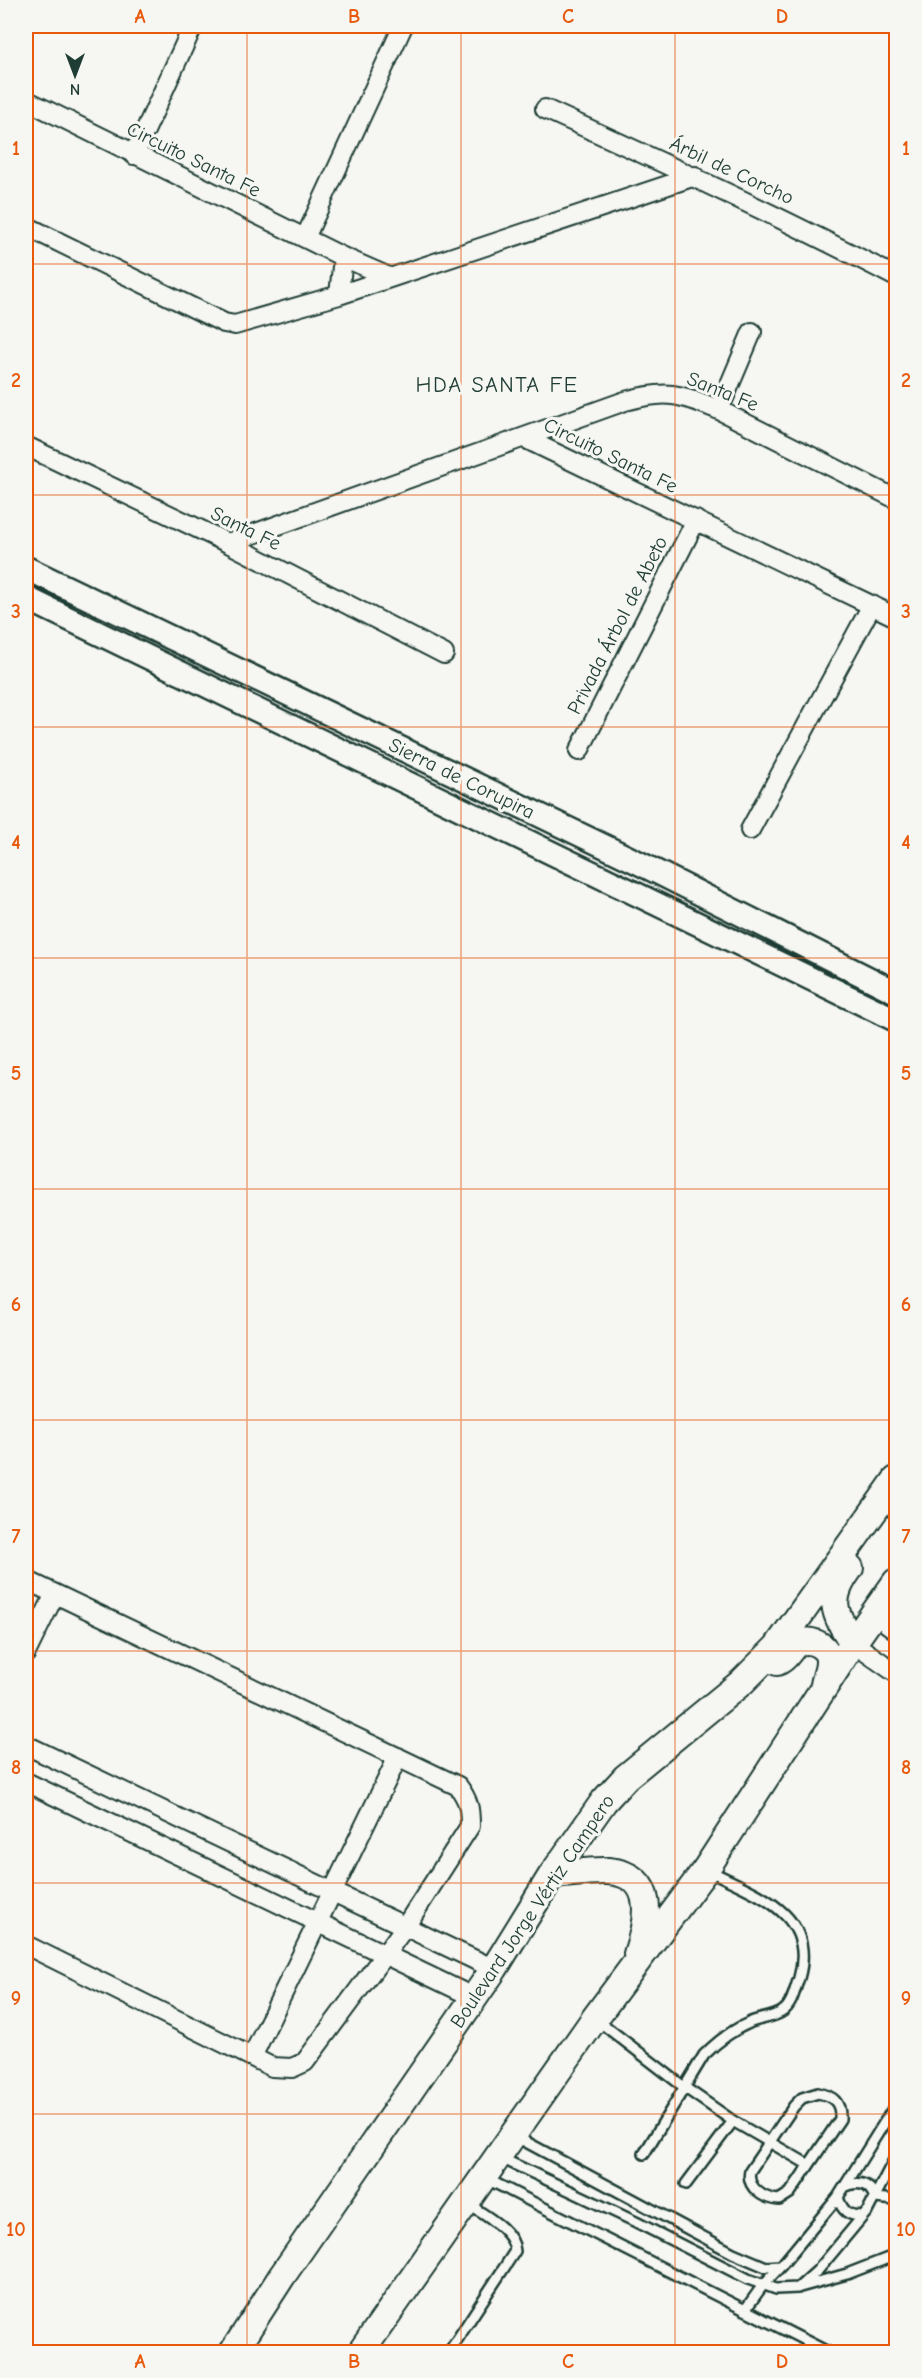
<svg xmlns="http://www.w3.org/2000/svg" width="922" height="2378" font-family="'Comic Neue',sans-serif">
  <rect width="100%" height="100%" fill="#f6f6f2"/>
  <filter id="ink" filterUnits="userSpaceOnUse"><feTurbulence type="fractalNoise" baseFrequency=".0167" numOctaves="2"/><feDisplacementMap in="SourceGraphic" scale="12" xChannelSelector="R" yChannelSelector="G"/><feConvolveMatrix kernelMatrix="1 2 1 2 8 2 1 2 1" color-interpolation-filters="sRGB"/></filter>
  <g filter="url(#ink)">
    <g fill="none" stroke-linecap="round" stroke-linejoin="round">
      <g stroke="#1f3d34" stroke-width="14">
        <path id="service" d="M596,2019L684,2087L733,2121L809,2165
          M818,2093C833,2096 841,2102 840,2119L790,2193L779,2200C764,2199 746,2188 750,2171L794,2106L802,2098Z
          M515,2136L733,2253L766,2267L781,2266L838,2197L896,2104
          M644,2154L704,2055C717,2042 732,2030 749,2023C759,2018 774,2018 783,2011C793,2004 795,1988 799,1978C818,1912 753,1893 706,1869
          M501,2158L636,2222L748,2279L776,2289L798,2288L818,2270L868,2210L896,2156
          M485,2178L828,2352
          M686,2184L733,2121
          M844,2187C858,2180 870,2183 875,2198L896,2200
          M838,2197C842,2211 848,2216 863,2216
          M800,2287L847,2274L896,2255
          M745,2310L763,2285L781,2266
          M449,2352L515,2251C514,2230 484,2215 468,2204"/>
      </g>
      <g stroke="#1f3d34" stroke-width="22">
        <path id="minor" d="M26,100L343,257L389,277
          M545,109C664,163 781,217 896,277
          M134,155L193,26
          M26,226L224,323L235,325L339,295L695,176
          M305,238L403,26
          M339,295L343,257
          M719,410L752,332
          M524,438L896,617
          M26,446L228,543L444,654
          M228,543L625,401C666,390 679,393 719,410L896,499
          M579,751L696,520
          M750,830L872,605
          M26,1580L458,1786C469,1801 470,1808 470,1826L405,1927L305,2062L292,2068L272,2067L26,1945
          M874,1614L896,1630
          M853,1643L896,1673
          M26,1653L55,1594
          M26,1745L494,1969
          M26,1782L473,1997
          M252,2057L398,1757"/>
      </g>
      <g stroke="#1f3d34" stroke-width="27">
        <path id="tertiary" d="M26,568L637,862L896,992
          M26,598L896,1020"/>
      </g>
      <g stroke="#1f3d34" stroke-width="30">
        <path id="secondary" d="M850,1568C827,1599 833,1612 853,1643
          M777,1662C788,1658 789,1648 798,1643C811,1637 830,1647 829,1662C829,1670 825,1678 824,1685
          M552,1875C570,1874 590,1870 608,1871C658,1875 648,1921 637,1954
          M233,2352L282,2276L494,1969L552,1875L604,1801L626,1777L742,1682L777,1647L896,1480
          M361,2352L595,2018L706,1869L853,1643L896,1582"/>
      </g>
      <use href="#service" stroke="#f6f6f2" stroke-width="9"/>
      <use href="#minor" stroke="#f6f6f2" stroke-width="18"/>
      <use href="#tertiary" stroke="#f6f6f2" stroke-width="22"/>
      <use href="#secondary" stroke="#f6f6f2" stroke-width="26"/>
    </g>
  </g>
  <path fill="none" stroke="#e8590c" stroke-width="1.5" stroke-opacity="0.55" d="M247,26V2352M461,26V2352M675,26V2352M26,264H896M26,495H896M26,727H896M26,958H896M26,1189H896M26,1420H896M26,1651H896M26,1883H896M26,2114H896"/>
  <g text-anchor="middle" stroke-width="6" stroke-linejoin="round" paint-order="stroke">
    <g font-size="20" fill="#1f3d34" stroke="#f6f6f2">
      <text transform="translate(194 159) rotate(26)" y="7">Circuito Santa Fe</text>
      <text transform="translate(732 170) rotate(25)" y="7">Árbil de Corcho</text>
      <text transform="translate(723 391) rotate(22)" y="7">Santa Fe</text>
      <text transform="translate(611 455) rotate(26)" y="7">Circuito Santa Fe</text>
      <text transform="translate(246 528) rotate(26)" y="7">Santa Fe</text>
      <text transform="translate(617 625) rotate(-63)" y="7">Privada Árbol de Abeto</text>
      <text transform="translate(462 778) rotate(26)" y="7">Sierra de Corupira</text>
      <text transform="translate(532 1911) rotate(-56)" y="7">Boulevard Jorge Vértiz Campero</text>
    </g>
    <g font-size="22" letter-spacing="1.5" fill="#1f3d34" stroke="#f6f6f2">
      <text x="497" y="392">HDA SANTA FE</text>
    </g>
  </g>
  <rect width="922" height="2378" fill="none" stroke="#f6f6f2" stroke-width="66"/>
  <g transform="translate(75 75) rotate(180)" stroke="#f6f6f2" stroke-width="4.5" paint-order="stroke">
  <path d="M0-4.5L10 22L0 15L-10 22Z" fill="#1f3d34"/>
  <text y="-9" font-size="16" font-weight="bold" text-anchor="middle" fill="#1f3d34">N</text>
  </g>
  <rect x="33" y="33" width="856" height="2312" fill="none" stroke="#e8590c" stroke-width="2"/>
  <g font-size="20" text-anchor="middle" font-weight="bold" fill="#e8590c">
    <text x="140" y="23">A</text>
    <text x="354" y="23">B</text>
    <text x="568" y="23">C</text>
    <text x="782" y="23">D</text>
    <text x="16" y="155">1</text>
    <text x="906" y="155">1</text>
    <text x="16" y="387">2</text>
    <text x="906" y="387">2</text>
    <text x="16" y="618">3</text>
    <text x="906" y="618">3</text>
    <text x="16" y="849">4</text>
    <text x="906" y="849">4</text>
    <text x="16" y="1080">5</text>
    <text x="906" y="1080">5</text>
    <text x="16" y="1311">6</text>
    <text x="906" y="1311">6</text>
    <text x="16" y="1543">7</text>
    <text x="906" y="1543">7</text>
    <text x="16" y="1774">8</text>
    <text x="906" y="1774">8</text>
    <text x="16" y="2005">9</text>
    <text x="906" y="2005">9</text>
    <text x="16" y="2236">10</text>
    <text x="906" y="2236">10</text>
    <text x="140" y="2368">A</text>
    <text x="354" y="2368">B</text>
    <text x="568" y="2368">C</text>
    <text x="782" y="2368">D</text>
  </g>
</svg>
